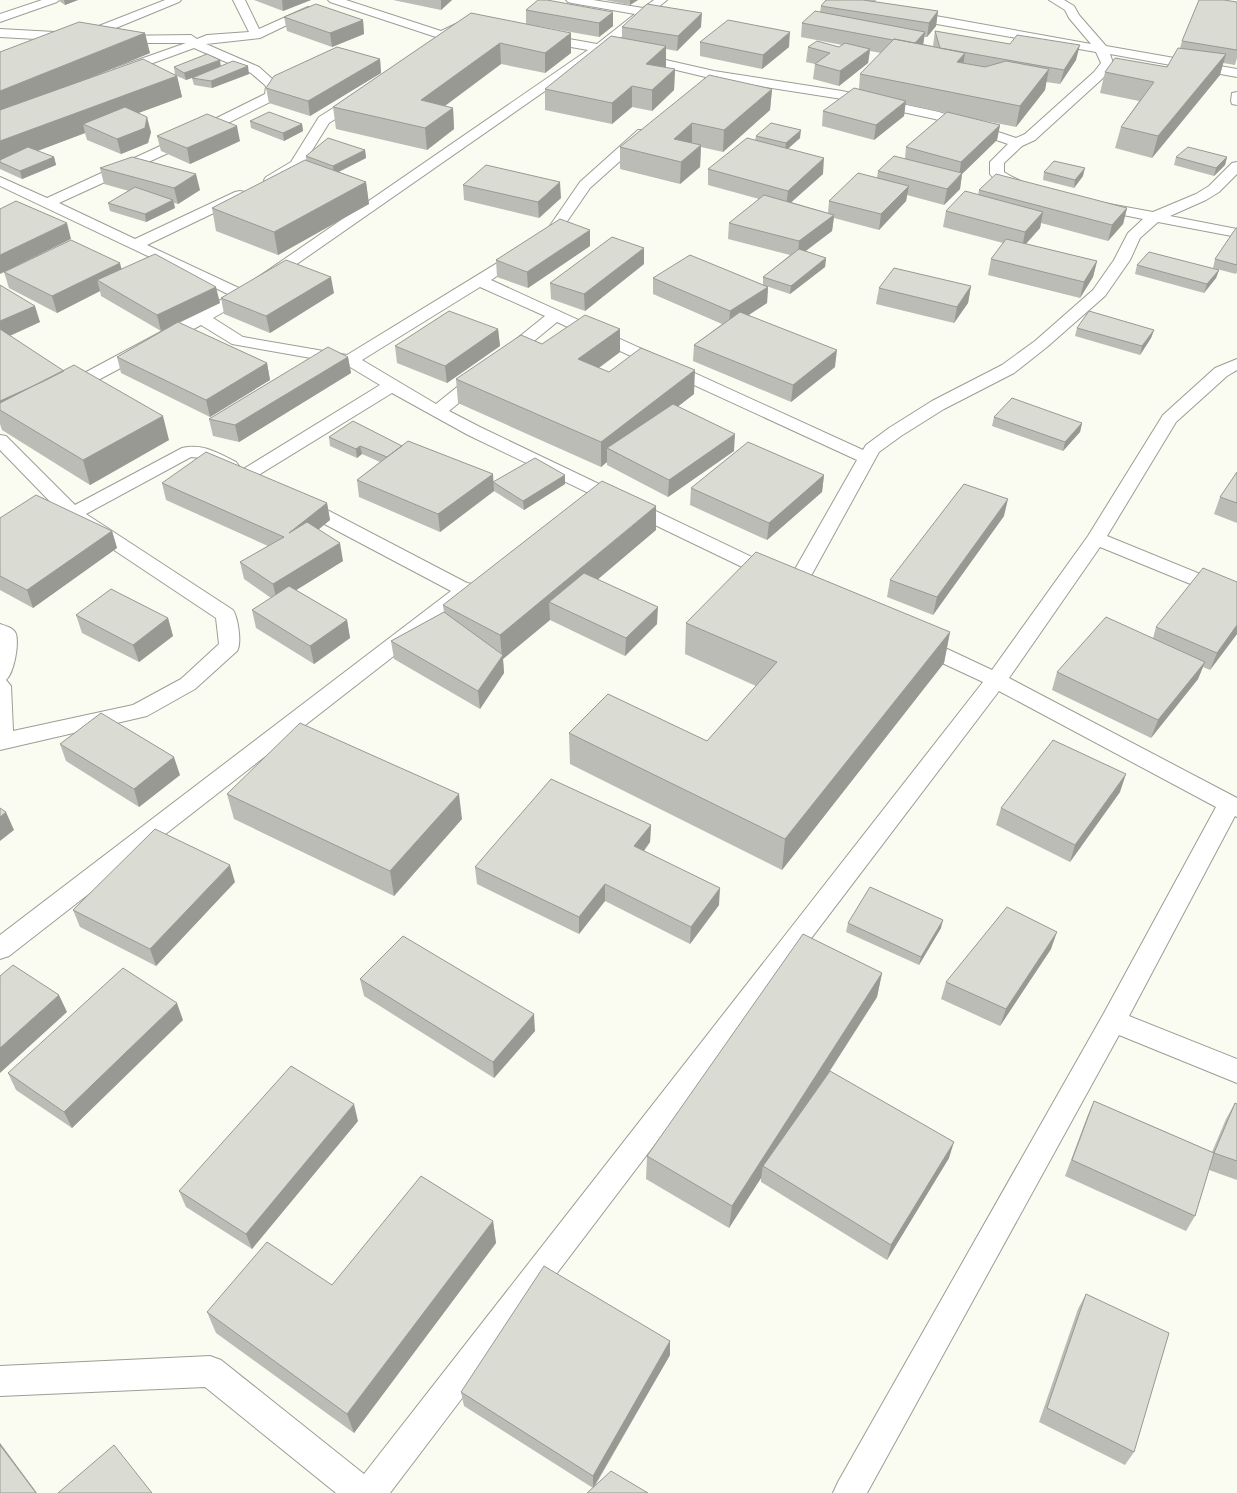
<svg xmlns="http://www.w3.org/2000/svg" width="1237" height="1493" font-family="'Fira Sans Condensed',sans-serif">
  <rect width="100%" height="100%" fill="#fafcf2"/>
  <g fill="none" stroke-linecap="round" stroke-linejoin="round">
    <g stroke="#9c9e95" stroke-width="2">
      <path id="minor" d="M42,0H59L57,2L0,22V14Z
        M165,0H181L179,2L94,37H86L84,34L86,31Z
        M233,0H245L259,29L308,7H316L318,9L316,11L260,38L206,44L259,67L279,85L276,99L166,154L59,203L135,239L235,192L240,191L245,192L247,195L245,198L147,245L241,289L588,50L537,41L535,38L537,35L541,34L597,44L635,14L572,3L568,2L566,0H593L643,8L654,0H667L609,47L714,71L842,91L939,112L1016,138L1025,134L1094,72L1101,63L1096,52L908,19L904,17L902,15L904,13L908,11L1091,44L1069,18L1065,10L1049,0H1064L1074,6L1079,15L1106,46L1237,69V77L1110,54L1113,63L1103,78L1035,140L1022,146L1004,163V172C1010,177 1028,183 1031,187L1029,190C1017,193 997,184 990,174V162L1008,144L935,119L842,99L714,79L601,52L248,298L213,318L243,337L347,355L520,249L547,230L580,182L638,130H648L650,133L648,136L590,188L557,236L491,280L863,450L866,445L889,428L932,401L1002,365L1035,341L1093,290L1114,260L1128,233L1143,219L1093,209L1091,206L1093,203L1098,202L1153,212L1196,194L1209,186L1232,163L1237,162V174L1219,192L1206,200L1170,216L1237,229V237L1158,222L1140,238L1130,260L1105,296L1047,347L1014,373L944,409L901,436L879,452L806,585L803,590L796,591L789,590L786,585L857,460L557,322L449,411L480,427L781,571L784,575L781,579L774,581L767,579L468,435L392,393L252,479L246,480L240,479L237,475L240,471L380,385L345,364L232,344L201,325L72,394L66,395L60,394L57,390L60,386L230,295L0,186V177L47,198L156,148L265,94L266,86L251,73L194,48L123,74H115L113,71L115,68L186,43H117L113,42L111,39L113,36L191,35L197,39L207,35L249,32ZM480,287L545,316L436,404L362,360Z
        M328,0H346L441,31L460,22H471L473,25L471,28L442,39L330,2Z
        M0,29L73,33L77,34L79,37L77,40L73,41L0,37Z
        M1237,92V105L1232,104L1231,101L1232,93Z
        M359,94L364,95L365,98L364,101L329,123L301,168L276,183L271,184L266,183L264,180L266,177L291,162L319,117L354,95Z
        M1237,359V370L1227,376L1176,422L1107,536L1237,589V603L1100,547L1009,678L1237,798V817L1235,816L1129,1016L1237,1059V1083L1119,1035L867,1493H833L838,1482L1104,1013L1216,807L999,691L390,1493H336L205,1387L0,1396V1366L210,1356L221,1360L364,1474L983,682L912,649L909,644L912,639L919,637L926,639L992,670L1088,536L1163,415L1215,368Z
        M0,435L6,436L75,505L182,448C203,443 218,453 236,462L239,466L236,470C220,474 208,457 191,457L86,514L233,610C238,618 242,643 237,651L195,689L147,716L0,750V624C6,626 14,628 16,634C19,645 14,673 6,680L11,686L13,731L133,705L181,679L219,644L216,618L66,518L0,450Z
        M305,500L312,502L467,583L473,584L476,589L472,595L9,956L0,959V935L451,591L298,510L296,506L298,502Z"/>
    </g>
    <use href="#minor" fill="#fff" fill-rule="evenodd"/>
  </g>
  <path fill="#bbbcb5" d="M59,0H78L65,5L59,1Z
    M254,0H311L283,11Z
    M393,0H452L441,10Z
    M538,0L613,26L599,37L526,24V10Z
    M605,0H638L630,5Z
    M826,0H876L875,2L938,11L936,26L927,37H924L923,44L933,46L935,31L1076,60L1060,84L1046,82L1045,90L1016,127L971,118L1000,125L997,140L962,174L960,189L944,205L907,195L906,201L879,230L834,218L832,231L805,251L826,258L825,267L790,294L766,286L768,287L767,303L748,315L835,367L791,402L693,361L694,345L722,324L653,294V278L763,285V277L790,255L728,239L729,223L759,199L708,185V169L755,140L756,136L800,138L788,149L823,174L791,202L828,213L829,201L877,178L878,171L905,159L906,147L946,113L905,104L904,116L874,140L822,126L823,111L859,89L860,74L881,53L870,51L868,63L839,86L813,79L815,64L806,62L808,47H839L842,45L801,37L802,23L820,12L821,6Z
    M1237,2V58L1235,65L1223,63L1220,75L1152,158L1115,148L1121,127L1139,101L1100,93L1105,72L1167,67L1180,48L1182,41Z
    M471,13L571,53L545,73L501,64L445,106L453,108L454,129L427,150L336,129L333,107Z
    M284,17L363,20L364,34L332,47L287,31Z
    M622,27H701L677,51L666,49V67L665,68L675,69L674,90L652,111L632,107L612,124L545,110V89L622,38Z
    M700,42L789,47L762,69L700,56Z
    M0,52L150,53L86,80L175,75L174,67L221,66L249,74L212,88L194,85L192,78L186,80L177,76L182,97L138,113L151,132L148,143L121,154L87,140L85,133L37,151L54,157L56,165L22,179L0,169Z
    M380,59L381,73L310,116L269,103L266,88Z
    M772,89L770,110L723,152L701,147L700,167L680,184L620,169V147Z
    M250,121L302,124L303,131L284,141L251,128Z
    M157,136L240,141L190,164L161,151Z
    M365,150L366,158L339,172L366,182L369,204L278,255L216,231L212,208L306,160V156Z
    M1176,157H1227L1225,165L1214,176L1174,165Z
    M100,168L200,190L178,204L174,203L175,208L146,222L110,211L108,203L129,191L104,184Z
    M1044,172L1083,176L1074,188L1043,180Z
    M463,185L561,198L539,218L464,200Z
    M979,190L1127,208L1123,224L1108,241L1041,223L1040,228L1026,244L1097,261L1093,277L1080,298L988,275L991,259L1003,243L943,227L946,211L978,195Z
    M1237,228V272L1236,274L1213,268L1215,259Z
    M590,246L528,288L497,277L496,260Z
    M644,264L585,311L551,299L550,283Z
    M1137,265L1219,270L1216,278L1204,293L1135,274Z
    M121,269L220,303L179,323L267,363L270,380L210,417L121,373L117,357L161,331L101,296L100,291L57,313L9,288L4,272Z
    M0,285L40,322L10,336L169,440L90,485L2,430L0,424Z
    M971,286L968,303L954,323L876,304L879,288Z
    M334,293L270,333L224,314L221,298Z
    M1077,328L1154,330L1151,338L1140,355L1075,336Z
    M498,329L500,346L447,383L397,363L395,346Z
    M620,329V352L599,368L609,372L694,394L677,407L734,451L668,497L607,465V462L601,467L458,403L456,379L542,344Z
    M348,357L351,373L239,442L213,436L209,419Z
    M994,417L1082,423L1080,432L1063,451L992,426Z
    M329,437L402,446L493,474V482L565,484L524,510L494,491L440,532L359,497L357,480L380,462L362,454L357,458L330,446Z
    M1237,472V523L1214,514L1220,497Z
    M824,475L822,492L767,540L690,505L691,488Z
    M162,483L327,503L330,520L318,530L343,561L296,590L347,620L350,638L314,664L256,628L252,610L271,598L244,579L240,562L268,546L166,500Z
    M1004,516L933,615L887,597L890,580Z
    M0,518L112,531L117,548L33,608L0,590Z
    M656,530L597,579L657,624L625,656L550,620L503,659L504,673L480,709L394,659L391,641L444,612L443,605Z
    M1237,582V634L1210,670L1203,667L1198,679L1151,738L1052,690L1057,672L1153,638L1156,627Z
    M76,615L168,618L173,636L139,662L82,633Z
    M686,623L950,632L944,663L782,870L570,764L569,733L707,741L756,686L685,654Z
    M60,744L180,775L139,807L66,761Z
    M1120,792L1070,862L996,825L1001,808Z
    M227,794L462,819L394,896L234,819Z
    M651,825L650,842L644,851L719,905L690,944L605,901L579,934L477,884L475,867Z
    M235,882L156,966L80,927L73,910Z
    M848,923L941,928L919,965L846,932Z
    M1051,949L1000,1026L941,999L946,982Z
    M882,973L877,997L830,1071L949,1158L887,1260L761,1182V1178L729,1228L646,1179L647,1156Z
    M360,979L535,1031L494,1078L364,996Z
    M183,1020L72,1128L16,1090L8,1073Z
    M1094,1101L1212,1152L1226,1119L1235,1103L1237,1104V1180L1209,1170L1195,1216L1186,1231L1065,1176L1087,1117Z
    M358,1121L252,1249L186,1207L179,1191Z
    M493,1221L496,1243L354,1433L216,1333L207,1312L332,1285Z
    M1086,1294L1134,1452L1125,1465L1039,1422L1078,1309Z
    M670,1341V1355L595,1486L593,1488L464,1406L461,1392Z"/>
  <path fill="#999993" d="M64,0H78L65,5Z
    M282,0H311L283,11Z
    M441,0H452L441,10Z
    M630,0H638L630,5Z
    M938,11L936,26L927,37L929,23Z
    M613,12V26L599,37V23Z
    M702,13L701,27L677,51L678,36Z
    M363,20L364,34L332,47L330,33Z
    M790,32L789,47L762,69L763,55Z
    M925,32L923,46L913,44Z
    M145,33L150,53L0,115V91Z
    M571,33V53L545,73V53Z
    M500,43L501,64L423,122L421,100Z
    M1080,45L1076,60L1060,84L1064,70Z
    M666,46V67L645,85L646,64Z
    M870,49L868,63L839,86L840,71Z
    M965,53L962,73L957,62Z
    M1226,54L1220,75L1152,158L1158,136Z
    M380,59L381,73L310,116L308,101Z
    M220,60L221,67L186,80L184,73Z
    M248,66L249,74L212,88L211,81Z
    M675,69L674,90L652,111V90Z
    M1049,69L1045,90L1016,127L1020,106Z
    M177,76L182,97L95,129L83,124L85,133L3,164L0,162V141Z
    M632,86V107L612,124V103Z
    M772,89L770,110L723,152L724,130Z
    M906,101L904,116L874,140L876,125Z
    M453,108L454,129L427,150L425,128Z
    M147,117L151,132L148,143L121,154L117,139Z
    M692,123V145L673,161L674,139Z
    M302,124L303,131L284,141L283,133Z
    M1000,125L997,140L962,174L960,189L944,205L947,189L959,177L961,162Z
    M237,126L240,141L190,164L187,148Z
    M801,130L800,138L785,151L786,143Z
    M701,145L700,167L680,184L681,162Z
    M365,150L366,158L334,174L333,166Z
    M54,157L56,165L22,179L20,171Z
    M1227,157L1225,165L1214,176L1216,168Z
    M824,158L823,174L786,207L788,191Z
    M1085,168L1083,176L1074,188L1075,180Z
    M196,174L200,190L178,204L174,188Z
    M366,182L369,204L278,255L274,232Z
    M560,182L561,198L539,218L538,202Z
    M909,186L906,201L879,230L881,214Z
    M173,200L175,208L146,222L145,214Z
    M1127,208L1123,224L1108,241L1112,225Z
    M1043,212L1040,228L1022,248L1025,232Z
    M834,215L832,231L798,257L799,241Z
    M67,223L71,239L0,274V255Z
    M590,230V246L528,288L527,272Z
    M644,248V264L585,311L584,294Z
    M826,258L825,267L790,294L791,286Z
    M1097,261L1093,277L1080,298L1084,282Z
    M120,263L124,279L97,280L100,291L57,313L52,296Z
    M1219,270L1216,278L1204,293L1207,284Z
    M331,277L334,293L270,333L266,316Z
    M971,286L968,303L954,323L957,307Z
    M216,287L220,303L161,331L157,315Z
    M768,287L767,303L729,328L730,311Z
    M35,306L40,322L0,340V321Z
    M498,329L500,346L447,383L445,366Z
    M620,329V352L578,383V359Z
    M1154,330L1151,338L1140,355L1142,346Z
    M837,350L835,367L791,402L793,385Z
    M348,357L351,373L239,442L235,425Z
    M267,363L270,380L210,417L206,400Z
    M695,370L694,394L617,454L607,448V462L601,467V442Z
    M65,371L0,410V401Z
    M163,416L169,440L90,485L83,460Z
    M1082,423L1080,432L1063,451L1065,442Z
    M735,434L734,451L668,497L669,480Z
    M360,446L362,454L357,458L356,449Z
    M493,474L494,491L440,532L438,514Z
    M565,475V484L524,510L523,501Z
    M824,475L822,492L767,540L769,523Z
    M1008,499L1004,516L933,615L937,597Z
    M327,503L330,520L293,550L289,533Z
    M656,506V530L563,609L549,602L550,620L503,659L504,673L480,709L478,691L502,657L500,635Z
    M112,531L117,548L33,608L27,590Z
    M340,543L343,561L277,602L273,584Z
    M658,607L657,624L625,656L626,638Z
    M168,618L173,636L139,662L133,645Z
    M347,620L350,638L314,664L310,646Z
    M1237,625V634L1210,670L1217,653Z
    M950,632L944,663L782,870L785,839Z
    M1205,662L1198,679L1151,738L1158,720Z
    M174,757L180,775L139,807L134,789Z
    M1126,774L1120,792L1070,862L1075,845Z
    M459,794L462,819L394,896L390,871Z
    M6,812L14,830L0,841V817Z
    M651,825L650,842L634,864V846Z
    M230,865L235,882L156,966L150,949Z
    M605,884V901L579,934V917Z
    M720,888L719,905L690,944L691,927Z
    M943,920L941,928L919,965L921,957Z
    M1057,932L1051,949L1000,1026L1006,1009Z
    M882,973L877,997L767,1168L763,1166L761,1178L729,1228L732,1206Z
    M59,995L67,1012L0,1073V1048Z
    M177,1003L183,1020L72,1128L64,1112Z
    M534,1014L535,1031L494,1078L493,1062Z
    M354,1104L358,1121L252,1249L246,1234Z
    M954,1142L949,1158L887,1260L891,1245Z
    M493,1221L496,1243L354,1433L347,1414Z
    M670,1341V1355L593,1488V1476Z
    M0,1443L37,1493H36L0,1445Z"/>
  <path fill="#dadbd2" stroke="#999993" d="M538,0H547L613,12L599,23L526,10Z
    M826,0H863L938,11L929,23L821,6Z
    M1199,0H1224L1237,2V50L1182,41Z
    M316,4L363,20L330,33L284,17Z
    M647,4L702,13L678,36L622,27Z
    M815,11L925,32L915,43L894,39L893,40L802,23Z
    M471,13L571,33L545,53L500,43L421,100L453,108L425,128L333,107Z
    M728,20L790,32L763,55L700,42Z
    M79,22L145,33L0,91V52Z
    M935,31L1010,44L1017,35L1080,45L1064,70L940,48Z
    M611,36L666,46L646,64L675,69L652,90L632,86L612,103L545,89Z
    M894,39L965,53L957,62L985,67L1006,61L1049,69L1020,106L860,74Z
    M817,41L839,47L845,43L870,49L840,71L815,64L830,53L808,47Z
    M337,47L380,59L308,101L266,88L274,76Z
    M1178,48L1226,54L1158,136L1121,127L1154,82L1105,72L1115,58L1167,67Z
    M207,54L220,60L184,73L174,67Z
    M143,59L177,76L0,141V110Z
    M233,61L248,66L211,81L192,78Z
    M709,75L772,89L724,130L692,123L674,139L701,145L681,162L620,147Z
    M854,88L906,101L876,125L823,111Z
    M125,107L147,117L145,128L117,139L83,124Z
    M269,112L302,124L283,133L250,121Z
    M947,112L1000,125L961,162L906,147Z
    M207,114L237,126L187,148L157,136Z
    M771,123L801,130L786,143L756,136Z
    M328,138L365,150L333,166L306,156Z
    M747,138L824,158L788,191L708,169Z
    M28,147L54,157L20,171L0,162V160Z
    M1188,147L1227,157L1216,168L1176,157Z
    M894,156L962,173L947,189L878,171Z
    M132,157L196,174L174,188L100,168Z
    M305,160L366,182L274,232L212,208Z
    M1054,161L1085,168L1075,180L1044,172Z
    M486,165L560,182L538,202L463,185Z
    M858,173L909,186L881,214L829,201Z
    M996,174L1127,208L1112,225L979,190Z
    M135,187L173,200L145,214L108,203Z
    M965,191L1043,212L1025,232L946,211Z
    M764,195L834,215L799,241L729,223Z
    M16,201L67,223L0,255V209Z
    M560,219L590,230L527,272L496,260Z
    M1236,228H1237V265L1215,259Z
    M612,237L644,248L584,294L550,283Z
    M1006,239L1097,261L1084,282L991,259Z
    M71,240L120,263L52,296L4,272Z
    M799,249L826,258L791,286L763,277Z
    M1149,252L1219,270L1207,284L1137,265Z
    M155,254L216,287L157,315L97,280Z
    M690,255L768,287L730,311L653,278Z
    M286,260L331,277L266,316L221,298Z
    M894,268L971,286L957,307L879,288Z
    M0,285L35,306L0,321Z
    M449,311L498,329L445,366L395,346Z
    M1089,311L1154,330L1142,346L1077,328Z
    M740,312L837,350L793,385L694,345Z
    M585,315L620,329L578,359L609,372L641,348L695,370L601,442L456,379L521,335L542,344Z
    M178,322L267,363L206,400L117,357Z
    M0,329L64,371L42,382L0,401Z
    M328,347L348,357L235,425L209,419Z
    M74,365L163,416L83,460L0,410V403Z
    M1012,398L1082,423L1065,442L994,417Z
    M673,404L735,434L669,480L607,448Z
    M353,421L402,446L387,457L360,446L356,449L329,437Z
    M408,441L493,474L438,514L357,480Z
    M748,442L824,475L769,523L691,488Z
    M206,452L327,503L289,533L307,522L340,543L273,584L240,562L284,537L162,483Z
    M535,458L565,475L523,501L493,482Z
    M1237,472V503L1220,497Z
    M602,481L656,506L500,635L443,605Z
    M964,484L1008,499L937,597L890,580Z
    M36,495L112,531L27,590L0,576V518Z
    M756,552L950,632L785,839L569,733L608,694L707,741L777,662L686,623Z
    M1203,568L1237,582V625L1217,653L1156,627Z
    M584,573L658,607L626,638L549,602Z
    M289,586L347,620L310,646L252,610Z
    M111,589L168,618L133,645L76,615Z
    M444,612L503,655L478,691L391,641Z
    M1106,617L1205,662L1158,720L1057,672Z
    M101,713L174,757L134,789L60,744Z
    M300,723L459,794L390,871L227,794Z
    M1053,740L1126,774L1075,845L1001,808Z
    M551,779L651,825L634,846L720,888L691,927L605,884L579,917L475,867Z
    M0,808L6,812L0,817Z
    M155,829L230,865L150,949L73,910Z
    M870,887L943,920L921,957L848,923Z
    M1007,907L1057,932L1006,1009L946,982Z
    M803,934L882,973L732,1206L647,1156Z
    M403,936L534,1014L493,1062L360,979Z
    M13,965L59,995L0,1048V976Z
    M123,968L177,1003L64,1112L8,1073Z
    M291,1066L354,1104L246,1234L179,1191Z
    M830,1071L954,1142L891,1245L763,1166Z
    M1094,1101L1214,1153L1235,1103L1237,1104V1161L1214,1153L1195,1216L1072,1160Z
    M421,1176L493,1221L347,1414L207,1312L267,1242L332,1285Z
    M544,1266L670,1341L593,1476L461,1392Z
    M1086,1294L1169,1333L1134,1452L1047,1408Z
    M0,1445L36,1493H0Z
    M114,1445L152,1493H58Z
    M611,1471L648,1493H587Z"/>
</svg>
